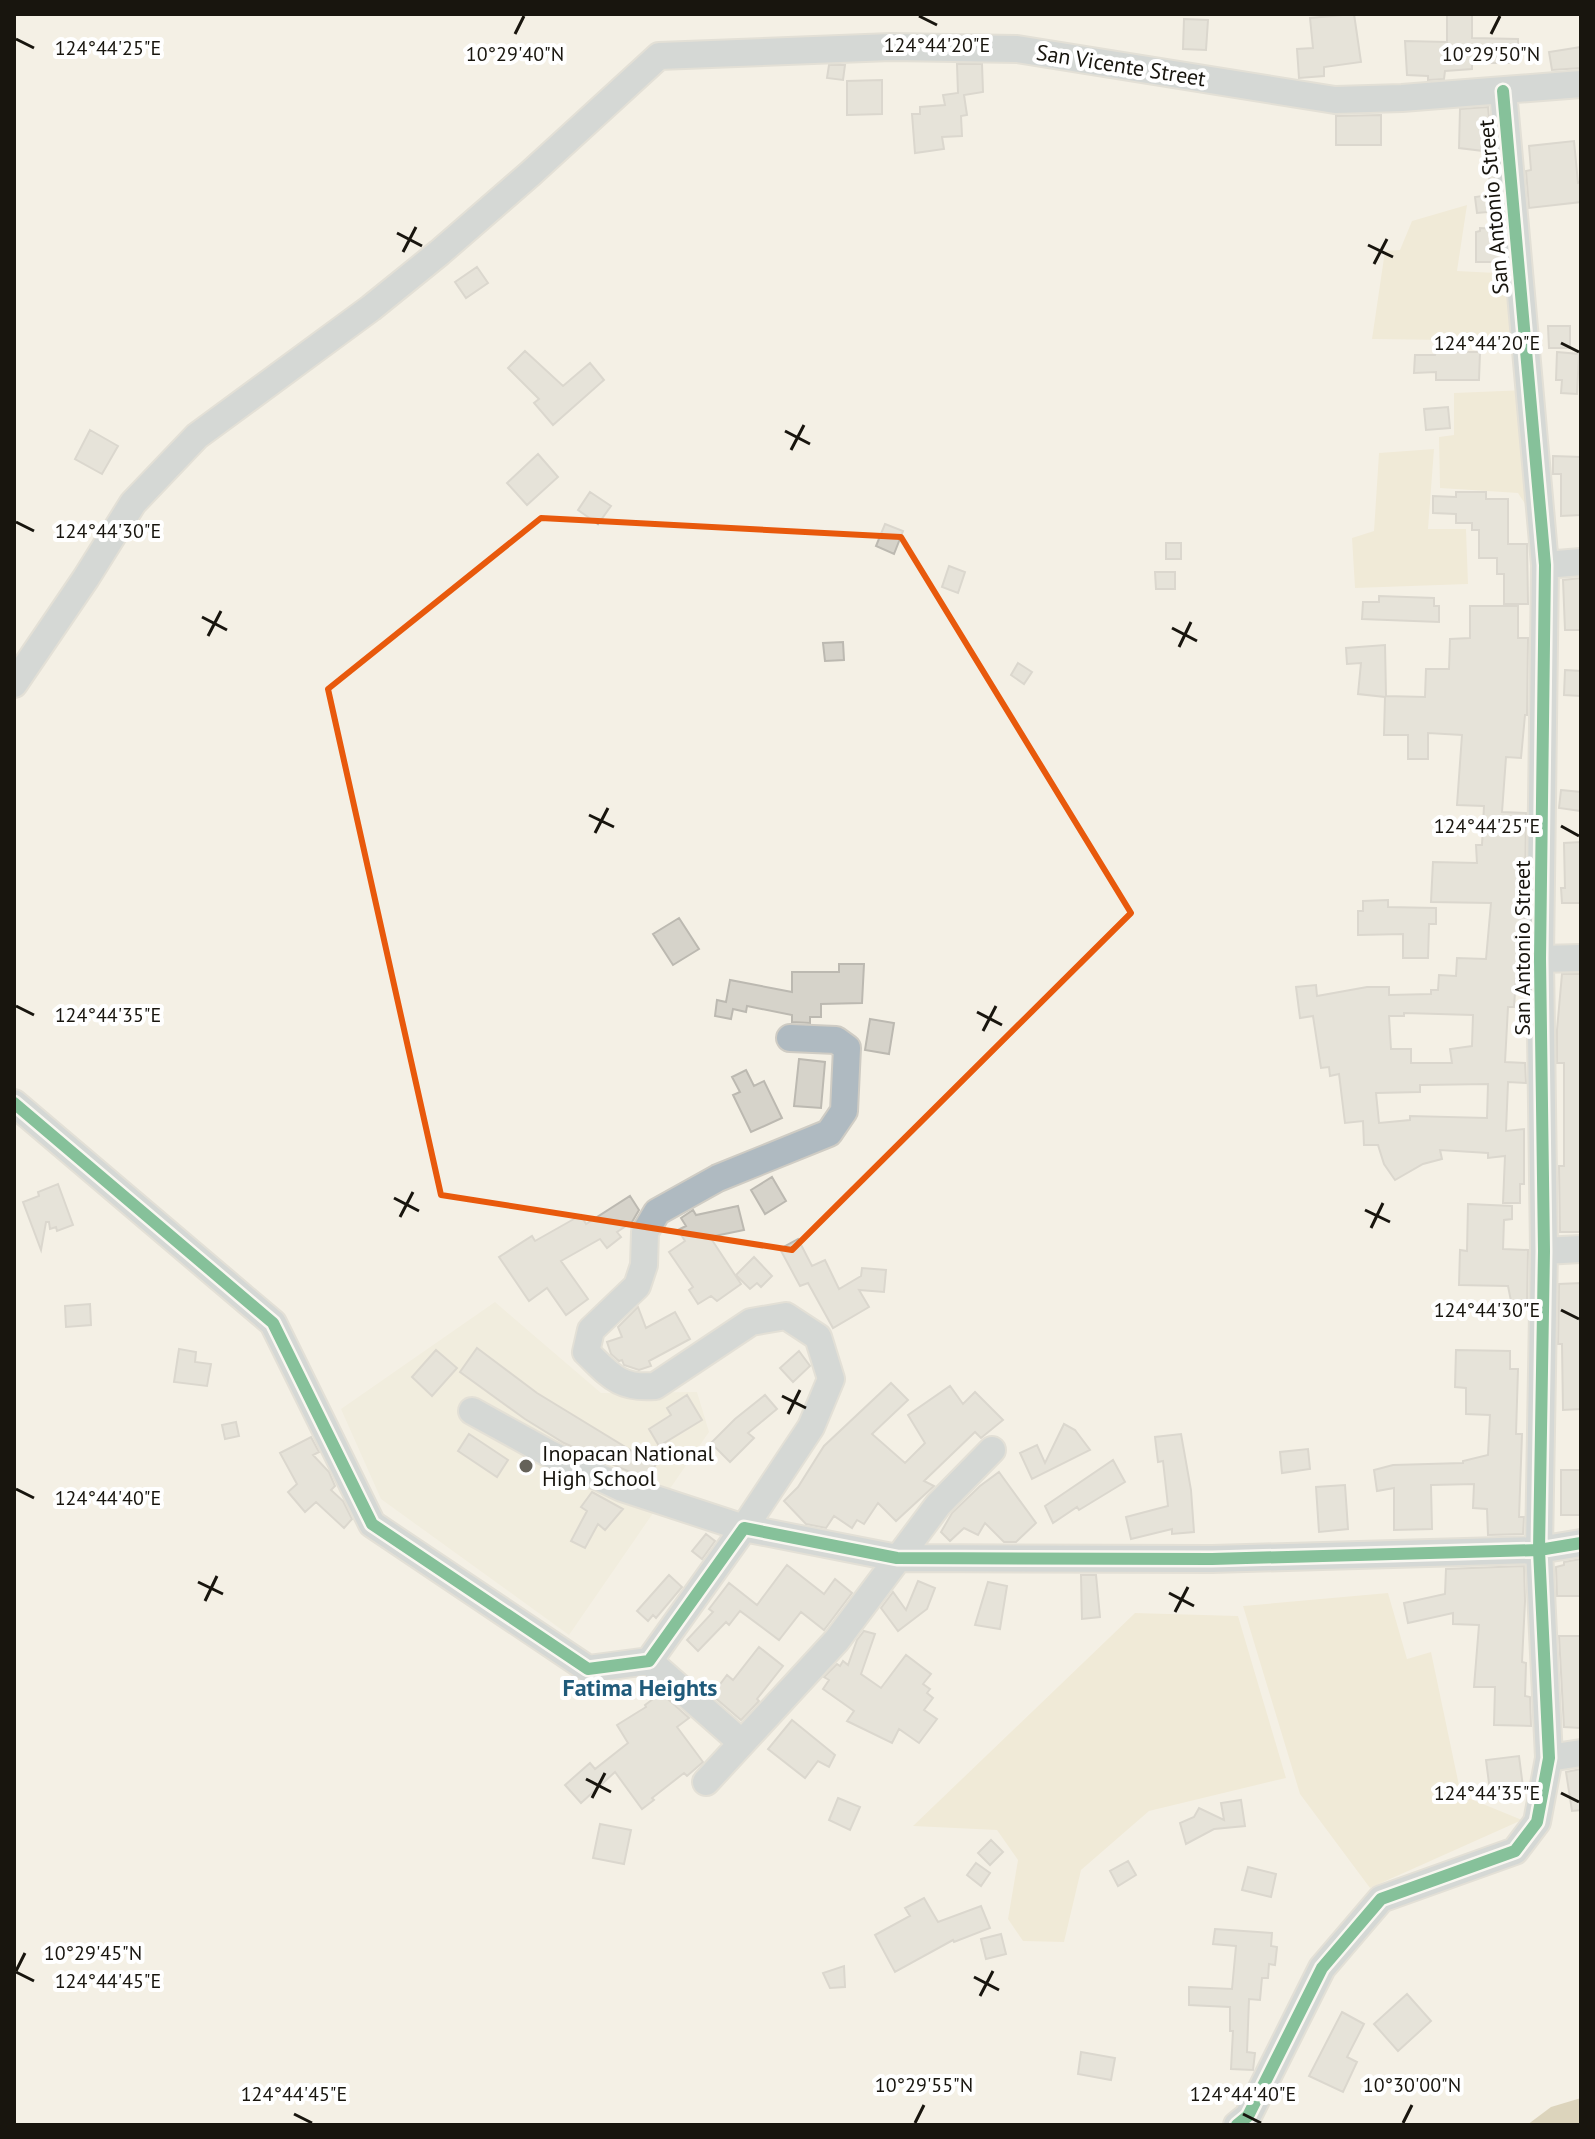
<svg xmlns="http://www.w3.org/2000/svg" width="1595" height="2139" font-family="'PT Sans',sans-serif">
  <rect width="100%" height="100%" fill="#f4f0e5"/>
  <path fill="#eee8d4" d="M495,1302L601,1393L697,1392L709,1432L569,1635L381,1499L341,1409Z"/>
  <path fill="#ece2c6" d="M1467,205L1457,271L1516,274L1520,341L1372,339L1385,251L1400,250L1412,221Z
    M1527,390L1535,519L1518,493L1440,488L1439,437L1454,435V393Z
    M1434,449L1428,529H1466L1468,584L1355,588L1352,538L1374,531L1379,453Z
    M1388,1593L1407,1659L1431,1652L1461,1795L1522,1820L1370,1888L1300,1794L1243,1606Z
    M1135,1613L1238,1616L1286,1778L1149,1811L1081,1870L1064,1942L1023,1941L1008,1919L1018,1860L997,1830L913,1826Z"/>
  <path fill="#bfb28b" d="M1581,2098V2125H1527L1551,2107Z"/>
  <path fill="#d6d3ca" stroke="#bcb9b1" stroke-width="2" fill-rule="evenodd" d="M1354,14L1361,62L1324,67V76L1299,78L1297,49L1313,48L1310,18Z
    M1447,14H1472V38L1518,39V63H1472V69L1445,71L1444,79L1428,80V76L1407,75L1405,41L1447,42Z
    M1184,19L1208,20L1206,50L1183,49Z
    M1581,47V68L1552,70L1549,52Z
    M957,64H982L983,92L964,95L967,115L961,116L962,136L942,137L944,149L915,153L912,114H920V107L945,105L943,95L958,93Z
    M829,65H845L843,80L827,78Z
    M882,80V114L847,115V81Z
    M1488,107L1492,152L1459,148L1460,109Z
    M1381,115V145H1336V116Z
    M1574,141L1578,183L1581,182V202L1529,208L1526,171L1531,170L1529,146Z
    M1494,173L1498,211L1477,213L1475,197L1490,195L1489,174Z
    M1480,228L1499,229L1502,262H1476V232L1480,231Z
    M477,267L488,283L466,298L455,282Z
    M1548,326H1570V348H1549Z
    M525,351L563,386L590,363L604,380L553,425L534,403L539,399L508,368Z
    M1436,352H1480L1479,380H1436V372L1414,373L1415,355H1435Z
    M1557,352L1579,354L1577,394L1561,393L1562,380H1556Z
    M1448,407L1450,428L1426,430L1424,409Z
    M90,430L118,446L102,474L75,459Z
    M538,454L558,477L527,505L507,483Z
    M1553,456L1581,457V515L1561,516V474H1553Z
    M590,492L611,506L598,524L578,510Z
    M1456,492H1486V499H1508V544H1527L1528,604H1504V574H1497V558H1479V530H1472V523H1456V514L1433,513V496L1456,497Z
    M885,524L903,531L894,554L876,546Z
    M1166,543H1181V559H1166Z
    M949,566L965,572L958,593L942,587Z
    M1155,572H1175V589H1156Z
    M1581,578V630H1565L1563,580Z
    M1379,596L1434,598V606H1439V622L1362,619L1363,602H1379Z
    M1470,606H1518V638H1528L1527,715H1525L1521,758L1506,757L1502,812L1526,813L1524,961L1517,962L1514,1007H1508L1505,1062L1525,1063L1526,1083L1508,1082L1506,1131L1524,1129V1184H1520V1203H1503L1505,1156L1488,1158V1153L1440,1150L1442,1159L1423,1164L1395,1180L1384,1164L1378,1145H1364L1363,1121L1345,1123L1339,1074L1330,1076L1329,1067L1321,1068L1313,1016L1300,1018L1296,987L1316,985L1317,996L1367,987H1389V995L1431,994V990H1438L1439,975L1456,976L1457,958L1486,959L1491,903L1431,902L1433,862L1477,863L1476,845H1482L1484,806L1457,805L1462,735L1428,733V759H1408V735H1384L1385,697L1358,694L1361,663L1347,664L1346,648L1385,645L1386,696L1425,697L1426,669H1449L1450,639L1470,638ZM1404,1013L1473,1015L1472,1046L1450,1049L1452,1063H1411V1049H1391L1389,1016H1404ZM1488,1084L1487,1118L1410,1116V1120L1379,1123L1376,1093L1420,1092V1085Z
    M843,642L844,660L825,661L823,643Z
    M1018,663L1032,672L1024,684L1011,675Z
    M1565,670L1581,671V696L1564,695Z
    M1561,790L1581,792V811L1559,808Z
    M1581,842V903H1562L1561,888H1565L1564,843Z
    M1388,900V907L1436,908V924H1429L1428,958H1403V934L1358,935V911H1363V901Z
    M679,918L699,949L673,965L653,934Z
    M839,964H864L862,1003L821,1004V1017H810V1023L792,1022V1015L747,1006L746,1012L733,1009L731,1019L715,1016L717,1000L726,1002L730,980L792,992V972H839Z
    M1562,974H1581V1232H1560L1559,1166H1564V1063H1557V1030Z
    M870,1019L894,1023L889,1054L865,1050Z
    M799,1059L825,1062L821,1108L794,1106Z
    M746,1070L754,1086L764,1081L782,1118L751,1132L733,1095L740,1092L732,1077Z
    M772,1177L786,1201L765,1214L751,1190Z
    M58,1184L73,1225L57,1231L56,1227L50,1229L49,1222H46L41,1250L23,1202L39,1196L38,1192Z
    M630,1196L639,1210L632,1222L617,1232L621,1237L607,1248L600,1239L561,1261L588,1299L566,1315L547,1288L529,1301L499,1257L532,1236L535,1241L581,1215L586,1224Z
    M1468,1204L1512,1206V1219L1504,1220L1503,1249L1528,1250L1527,1303L1512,1306L1508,1286L1459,1285L1460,1250L1467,1251Z
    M738,1206L744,1230L710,1237L741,1284L717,1301L711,1296L698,1304L689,1290L693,1287L669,1252L685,1241L678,1230L686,1226L681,1218L693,1210L696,1215Z
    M798,1239L812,1266L825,1260L839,1289L861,1276L862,1268L886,1270L884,1292L859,1290L869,1307L833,1328L808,1283L800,1286L780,1249Z
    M754,1257L772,1276L761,1287L757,1283L750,1289L736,1275Z
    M1581,1283V1409L1563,1410L1562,1344H1558L1559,1284Z
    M90,1304L91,1325L66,1327L65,1306Z
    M638,1307L646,1328L675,1312L690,1339L649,1361L651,1366L639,1370L624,1365L622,1360L619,1361L611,1354L607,1342L622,1337L618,1327Z
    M477,1348L537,1393L637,1454H643L657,1462L648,1480L564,1443L525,1419L460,1372Z
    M179,1349L196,1352L195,1362L211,1364L207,1386L174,1382Z
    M436,1350L457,1368L432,1396L412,1377Z
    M1456,1350L1510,1351V1369H1518L1516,1434H1522L1519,1517H1524L1523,1534L1488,1535L1487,1509L1473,1508L1474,1484L1431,1485L1432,1529L1394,1530V1488L1377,1491L1374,1470L1393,1465L1463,1463V1461L1488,1455L1490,1415L1466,1414V1388L1455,1387Z
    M799,1351L810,1366L793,1382L780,1368Z
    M891,1383L908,1400L872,1434L905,1463L925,1443L908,1415L950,1386L963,1404L975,1392L1003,1420L981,1438L975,1432L924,1481L934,1486L896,1521L878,1503L864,1524L857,1520L852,1528L834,1516L826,1528L806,1524L784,1501L798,1487L824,1446Z
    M687,1395L702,1420L659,1446L649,1429L671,1415L667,1408Z
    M765,1395L777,1409L748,1433L754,1438L730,1462L711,1443L735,1419Z
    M236,1422L239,1436L225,1439L222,1425Z
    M1064,1424L1075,1430L1090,1450L1032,1479L1020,1453L1037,1445L1045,1463Z
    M469,1434L508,1460L497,1477L458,1451Z
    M1181,1434L1191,1490L1194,1532L1172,1534V1529L1131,1539L1126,1517L1168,1506L1163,1461L1158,1462L1155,1437Z
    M311,1437L319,1452L313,1455L329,1472L335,1486L331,1490L343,1501L352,1519L344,1528L316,1502L305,1512L288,1492L297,1484L280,1453Z
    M1308,1449L1310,1469L1282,1473L1280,1452Z
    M1113,1460L1125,1482L1079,1510L1077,1507L1053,1523L1045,1506Z
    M1561,1470H1581V1515H1561Z
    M999,1472L1036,1523L1016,1542H1004L985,1523L978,1535L964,1528L950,1541L941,1532L952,1513L980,1486Z
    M1345,1485L1348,1529L1319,1532L1316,1487Z
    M592,1492L623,1509L605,1530L598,1524L585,1548L571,1541L587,1511L581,1507Z
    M706,1534L715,1541L702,1559L692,1551Z
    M1581,1559V1596H1557L1556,1567L1564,1565V1562Z
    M787,1565L824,1594L835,1579L852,1593L824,1630L801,1612L779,1640L740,1611L729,1625L726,1622L698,1651L687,1640L713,1612L709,1609L729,1583L757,1605Z
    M1524,1566L1525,1601L1522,1662L1526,1663L1525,1696L1530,1697L1531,1726L1494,1725L1495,1687H1474L1479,1625L1453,1624V1613L1408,1623L1404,1603L1445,1594L1446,1569Z
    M669,1575L682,1587L656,1618L653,1615L648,1621L637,1611Z
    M1081,1575H1096L1100,1617L1082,1619Z
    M918,1581L935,1588L927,1609L898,1631L881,1608L893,1592L906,1610Z
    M988,1582L1007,1586L1000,1629L975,1625Z
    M864,1631L875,1634L861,1674L881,1688L906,1655L931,1674L923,1684L930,1689L927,1693L933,1698L924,1710L937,1719L919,1743L899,1729L892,1743L847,1721L854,1711L823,1689L829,1680L824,1677L837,1664L840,1666L843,1661L848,1665L857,1640Z
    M1559,1636H1581V1728L1564,1727Z
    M759,1647L783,1666L757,1699L759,1701L741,1720L712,1695L727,1675L733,1680Z
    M661,1693L689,1718L677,1727L703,1762L687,1776L684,1773L652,1798L654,1800L642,1809L615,1772L581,1803L565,1785L590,1763L595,1769L628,1743L617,1725L646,1707L645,1705Z
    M792,1720L835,1755L829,1767L818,1761L805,1778L768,1749Z
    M1519,1756L1523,1787L1490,1791L1486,1760Z
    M1581,1769V1810L1572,1811L1566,1772Z
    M838,1798L860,1807L850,1830L829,1820Z
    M1241,1800L1245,1826L1214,1829L1186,1844L1180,1823L1194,1817L1199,1808L1224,1820L1221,1803Z
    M600,1824L631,1830L624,1864L593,1858Z
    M991,1840L1003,1852L990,1865L978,1853Z
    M1128,1861L1136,1875L1118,1886L1110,1871Z
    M976,1863L990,1873L981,1886L967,1875Z
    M1248,1867L1276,1874L1271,1897L1242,1890Z
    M924,1898L938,1922L981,1906L990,1928L954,1942L953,1940L895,1972L875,1935L910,1916L905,1908Z
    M1215,1929L1272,1933L1271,1946L1277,1947L1275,1965L1269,1964L1268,1978H1262L1260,2000L1249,1999L1247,2052L1255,2053L1253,2070L1231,2069L1233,2031H1230V2007L1189,2005V1987L1232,1989L1236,1946L1213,1944Z
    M1001,1934L1006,1954L986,1959L981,1939Z
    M844,1966L845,1987L830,1988L823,1973Z
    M1407,1994L1431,2021L1398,2051L1374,2024Z
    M1342,2012L1364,2024L1347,2057L1357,2062L1343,2092L1309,2076Z
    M1081,2052L1115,2058L1111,2080L1078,2074Z"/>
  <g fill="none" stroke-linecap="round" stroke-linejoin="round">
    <g stroke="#cfccc4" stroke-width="30">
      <path id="minor" d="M1545,565L1581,562
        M14,684L86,578L133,503L197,436L371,308L439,253L530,174L659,56L891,47L1017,49L1335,100L1402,98L1581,84
        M1540,959L1581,958
        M14,1103L273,1323L372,1524L588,1669L649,1661L744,1528L897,1558L1212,1559L1539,1550L1581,1543
        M1544,1251L1581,1249
        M472,1411L548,1453L622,1488L744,1528L811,1427L831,1379L818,1337L786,1316L751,1322L655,1386C619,1389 610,1375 586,1352L591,1330L637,1286L644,1265L645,1232L657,1212L718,1178L829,1133L844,1111L847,1048L836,1040L790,1038
        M649,1661L742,1743
        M1549,1758L1581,1753
        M706,1782L837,1640L938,1505L992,1450
        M1237,2125L1248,2116L1322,1968L1381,1899L1515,1851L1537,1822L1549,1758L1539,1550L1544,1251L1540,959L1545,565L1503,91"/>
    </g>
    <use href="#minor" stroke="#afbac1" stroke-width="26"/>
    <g stroke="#fff" stroke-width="17">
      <path id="cycleway" d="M14,1103L273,1323L372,1524L588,1669L649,1661L744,1528L897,1558L1212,1559L1539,1550L1581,1543
        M1237,2125L1248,2116L1322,1968L1381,1899L1515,1851L1537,1822L1549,1758L1539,1550L1544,1251L1540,959L1545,565L1503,91"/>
    </g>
    <use href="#cycleway" stroke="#00873e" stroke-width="12"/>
  </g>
  <path d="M0 0H1595V2139H0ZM541,518L901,537L1131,913L792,1250L441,1195L328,689Z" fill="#f4f0e5" fill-opacity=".55" fill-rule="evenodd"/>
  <path fill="none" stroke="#e8590c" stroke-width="6" stroke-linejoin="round" d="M541,518L901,537L1131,913L792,1250L441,1195L328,689Z"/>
  <path fill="none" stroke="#18150e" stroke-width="3" d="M919,16L937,25M515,34L524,16M1491,34L1500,16M16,39L34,48M397,233L422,246M1368,245L1393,257M403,252L416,227M1374,264L1387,239M1561,343L1579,352M785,431L810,444M791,450L804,425M16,522L34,531M202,617L227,630M1172,628L1197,641M208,636L221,611M1179,647L1191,622M589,815L614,827M1561,826L1579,836M595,833L608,808M16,1006L34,1015M977,1012L1002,1025M983,1031L996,1006M394,1198L419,1211M1365,1210L1390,1222M400,1217L413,1192M1371,1228L1383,1203M1561,1310L1579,1319M782,1396L806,1408M788,1414L800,1390M16,1489L34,1498M198,1582L223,1594M1169,1593L1194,1606M205,1601L217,1576M1175,1612L1188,1587M586,1779L611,1792M1561,1793L1579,1802M592,1798L605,1773M16,1971L25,1953M16,1972L34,1981M974,1977L999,1990M980,1996L993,1971M294,2114L312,2123M1243,2114L1261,2123M915,2123L924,2105M1403,2123L1412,2105"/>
  <circle fill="#656259" stroke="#fff" stroke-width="3" cx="526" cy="1466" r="8"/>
  <g text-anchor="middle" stroke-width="8" stroke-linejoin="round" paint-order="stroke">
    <g font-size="22" fill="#18150e" stroke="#fff">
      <text transform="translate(1121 65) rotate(9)" y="8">San Vicente Street</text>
      <text transform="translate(1493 207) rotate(-95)" y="8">San Antonio Street</text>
      <text transform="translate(1522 948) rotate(-90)" y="8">San Antonio Street</text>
    </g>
    <g font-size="22" fill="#18150e" stroke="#fff" text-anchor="start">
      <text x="542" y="1461">Inopacan National<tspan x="542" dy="25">High School</tspan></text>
    </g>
    <g font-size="24" font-weight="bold" fill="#1f5a7a" stroke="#fff">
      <text x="640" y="1696">Fatima Heights</text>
    </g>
  </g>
  <g font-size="20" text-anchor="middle" fill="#18150e" stroke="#fff" stroke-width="8" stroke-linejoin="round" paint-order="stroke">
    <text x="937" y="52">124°44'20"E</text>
    <text x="108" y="55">124°44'25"E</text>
    <text x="515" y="61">10°29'40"N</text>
    <text x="1491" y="61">10°29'50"N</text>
    <text x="1487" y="350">124°44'20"E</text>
    <text x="108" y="538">124°44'30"E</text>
    <text x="1487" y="833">124°44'25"E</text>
    <text x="108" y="1022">124°44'35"E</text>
    <text x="1487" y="1317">124°44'30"E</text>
    <text x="108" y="1505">124°44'40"E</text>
    <text x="1487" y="1800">124°44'35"E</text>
    <text x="93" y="1960">10°29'45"N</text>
    <text x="108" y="1988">124°44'45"E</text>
    <text x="924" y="2092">10°29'55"N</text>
    <text x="1412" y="2092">10°30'00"N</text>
    <text x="294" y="2101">124°44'45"E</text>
    <text x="1243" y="2101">124°44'40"E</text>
  </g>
  <rect width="1595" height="2139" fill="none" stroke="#18150e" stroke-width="32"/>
</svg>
